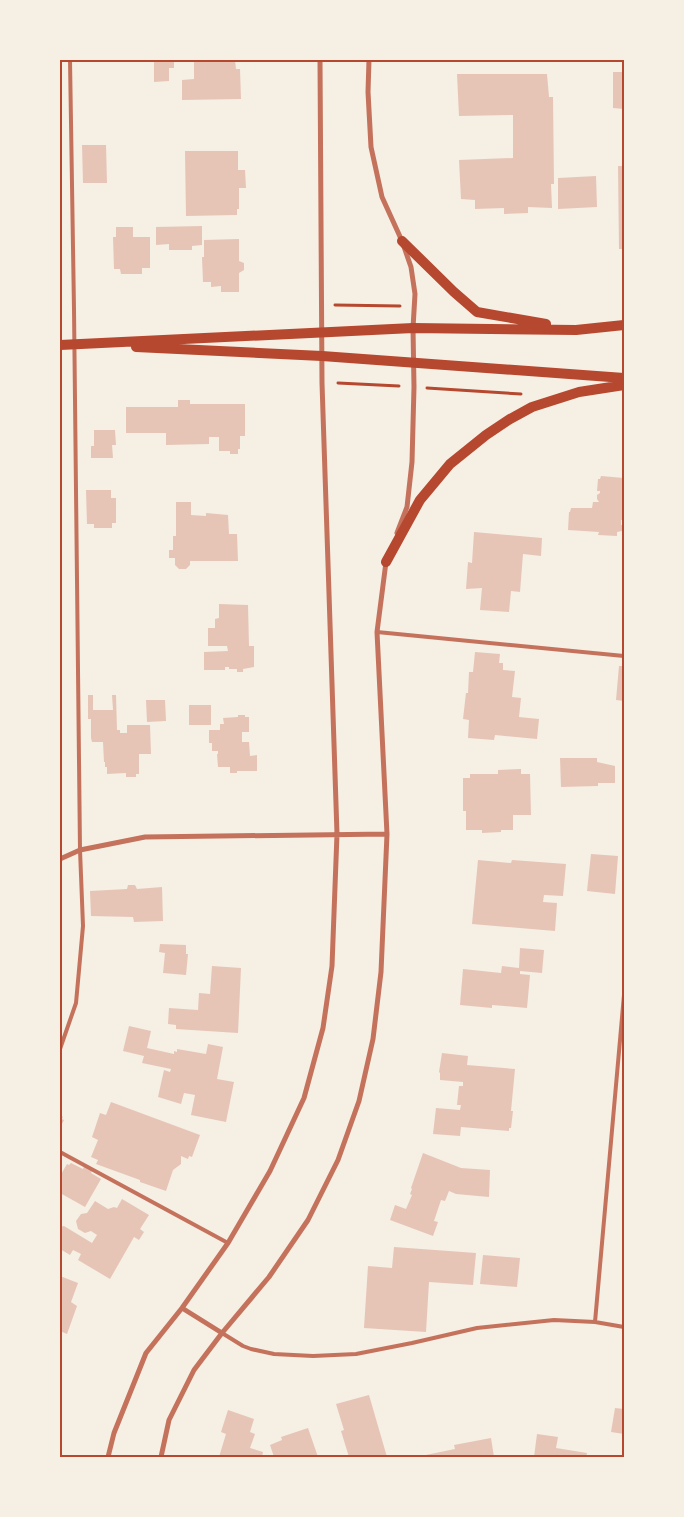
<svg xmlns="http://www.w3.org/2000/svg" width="684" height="1517" font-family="'Source Sans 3',sans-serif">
  <rect width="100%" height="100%" fill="#f6efe4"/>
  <path fill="#e6c5b7" d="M154,60H174V68H169V81L154,82Z
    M194,60H235L236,69H240L241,99L182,100V80L194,79Z
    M613,72H624V109L613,108Z
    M457,74H547L549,97H553L554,184H551L552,208L528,207V213L504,214V208L475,209V200L461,199L459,160L513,158V115L459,116Z
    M82,145H106L107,183H83Z
    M185,151H238V170H245L246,188H239V209H237V215L186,216Z
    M618,166H624V249H619Z
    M596,176L597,207L558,209V178Z
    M202,226V245L192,246V250H169V244L156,245V227Z
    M116,227H133V237H150V268H142V274H121L120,269H114L113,237H116Z
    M239,239V261L244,263V270L239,273V292H221V286L211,287V282H203L202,257H204V240Z
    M178,400H190V404H245V436H240V449H238V454H230V451H219V437H209V444L166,445V433H126V407H178Z
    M94,430H115L116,445H112L113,458H91V446H94Z
    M601,476L624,478V520H621V525H622V531L617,532V536L598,535L599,532L568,530L569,512H570L571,508H592L593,502H599L597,499V495L600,493V491H597L598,479H600Z
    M86,490H111V498H116V523H112V528H94V524H87Z
    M176,502H191V515L206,516V513L228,515L229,534H237L238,561H190V565L186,569H179L175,565V558H169V550H173V536H176Z
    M474,532L542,538L541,556L523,554L520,592L511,591L509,612L480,610L482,588L466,589L468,562L472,563Z
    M219,604L248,605L249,646H254V667L243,669V672H237V669H229V667H225V670H204V652L228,651L227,646H208V628H215V619L219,618Z
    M475,652L500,654L499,663H503V670L515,671L512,697L521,698L519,717L539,719L537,739L495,735L494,740L468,738L469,720L463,719L466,693H468L469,672H473Z
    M619,666H624V701L616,700Z
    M88,695H93V710H113L112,695H116L117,730H120V733H127V725H150L151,754H139V774H136V777H126V773L107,774V767H105V762H104L103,742H92L91,738V719H88Z
    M146,700H165L166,721L147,722Z
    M189,705H211V725H189Z
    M238,715H245V717H249V732H242V742H249L250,756L257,755V771H237V773H230V767H218L217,754H218V751H212V743H209V730H220V724H224L223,718L238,717Z
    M560,758H597V762L615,766V783H598V786L561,787Z
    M521,769V774H530L531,815H513V830H501V832L482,833V830H466V811H463V778H470V774H498V770Z
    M591,854L618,856L615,894L587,891Z
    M478,860L511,863L512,860L566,864L563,896L544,895L543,902L557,903L555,931L472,924Z
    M128,885H135L137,889L162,887L163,921L134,922L133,917L91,916L90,891L127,889Z
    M160,944L186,945V954H188L186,975L163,973L165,953L159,952Z
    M520,948L544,950L542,973L520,971V974L530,975L527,1008L492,1005V1008L460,1005L463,969L501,973L502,966L519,968Z
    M212,966L241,968L238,1033L176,1029V1025L168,1024L169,1008L198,1010L199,993L210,994Z
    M129,1026L151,1031L147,1048L174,1054V1051L177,1052V1049L206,1054L208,1044L223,1047L217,1079L234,1082L226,1122L191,1115L195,1095L184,1093L181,1104L158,1097L164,1070L170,1072L171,1069L142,1063L144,1056L123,1051Z
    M442,1053L468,1056L467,1065L515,1069L511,1111H513L511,1128H509V1131L461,1127L460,1136L433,1134L436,1108L460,1110L461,1105H457L459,1086H463V1082L440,1080V1073L439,1072Z
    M111,1102L200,1135L192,1157L189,1156L188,1159L181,1156V1164L173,1170L166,1191L140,1182V1180L96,1164L98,1160L91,1157L98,1140L92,1137L100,1113L106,1115Z
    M60,1115L63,1117L62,1119L64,1120L60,1128Z
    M423,1153L461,1168L490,1170L489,1197L456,1194L449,1191L445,1201L441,1200L434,1221L438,1222L433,1236L390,1220L395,1205L406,1209L412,1195L410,1194L412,1189L411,1188Z
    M71,1163L83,1169L84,1166L92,1171L91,1173L101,1179L85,1207L60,1193V1176L67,1164L69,1165Z
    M122,1199L149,1215L140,1229L144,1232L139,1240L134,1237L110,1279L78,1260L81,1254L73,1250L70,1255L60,1249V1227L64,1226L92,1243L97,1235L91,1231L85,1233L78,1229L76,1221L81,1214L87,1213L95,1201L108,1209L114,1207L117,1208Z
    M394,1247L476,1253L473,1285L429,1282L426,1332L364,1328L368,1266L392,1268Z
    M483,1255L520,1258L517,1287L480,1284Z
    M60,1276L78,1283L71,1302L77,1306L67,1334L60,1331Z
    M369,1395L387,1457H349L341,1431L344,1430L336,1404Z
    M615,1408L624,1409V1434L611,1432Z
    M228,1410L254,1419L250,1432L255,1434L250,1448L263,1452L262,1457H219L226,1434L221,1432Z
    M308,1428L318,1457H274L270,1445L282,1440L281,1437Z
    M537,1434L558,1437L556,1448L587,1453L586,1457H534Z
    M491,1438L494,1457H416L455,1449L454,1445Z"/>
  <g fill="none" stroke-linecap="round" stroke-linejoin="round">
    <path stroke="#b5482f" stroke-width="3" d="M335,305L400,306
      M338,383L399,386
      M427,388L521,394"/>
    <path stroke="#c5725c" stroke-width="4" d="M377,632L624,656
      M60,1049L76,1003L83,926L80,850L74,309L70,60
      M60,1152L228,1243
      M595,1322L624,995
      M222,1333L243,1346L251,1349L274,1354L313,1356L356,1354L412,1343L477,1328L554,1320L595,1322L624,1327"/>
    <path stroke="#c5725c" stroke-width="5" d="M369,60L368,92L371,147L382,197L402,241L411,267L415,294L413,328L414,387L412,462L407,507L397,533
      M60,859L80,850L145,837L387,834
      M182,1308L222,1333
      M108,1457L114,1433L146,1353L182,1308L228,1243L270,1171L304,1098L323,1028L332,966L337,834L322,383L320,60
      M161,1457L169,1420L194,1370L222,1333L269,1277L308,1220L338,1160L359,1101L373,1039L381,972L387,834L377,632L386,562"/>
    <path stroke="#b5482f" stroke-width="10" d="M402,241L454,292L477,312L546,324
      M60,345L413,328L576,330L624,325
      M136,347L322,356L624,378
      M386,562L420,500L450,464L486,435L510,419L532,407L579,392L624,385"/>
  </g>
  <rect width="684" height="1517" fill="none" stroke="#f6efe4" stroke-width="122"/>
  <rect x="61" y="61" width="562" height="1395" fill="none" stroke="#b5482f" stroke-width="2"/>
</svg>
